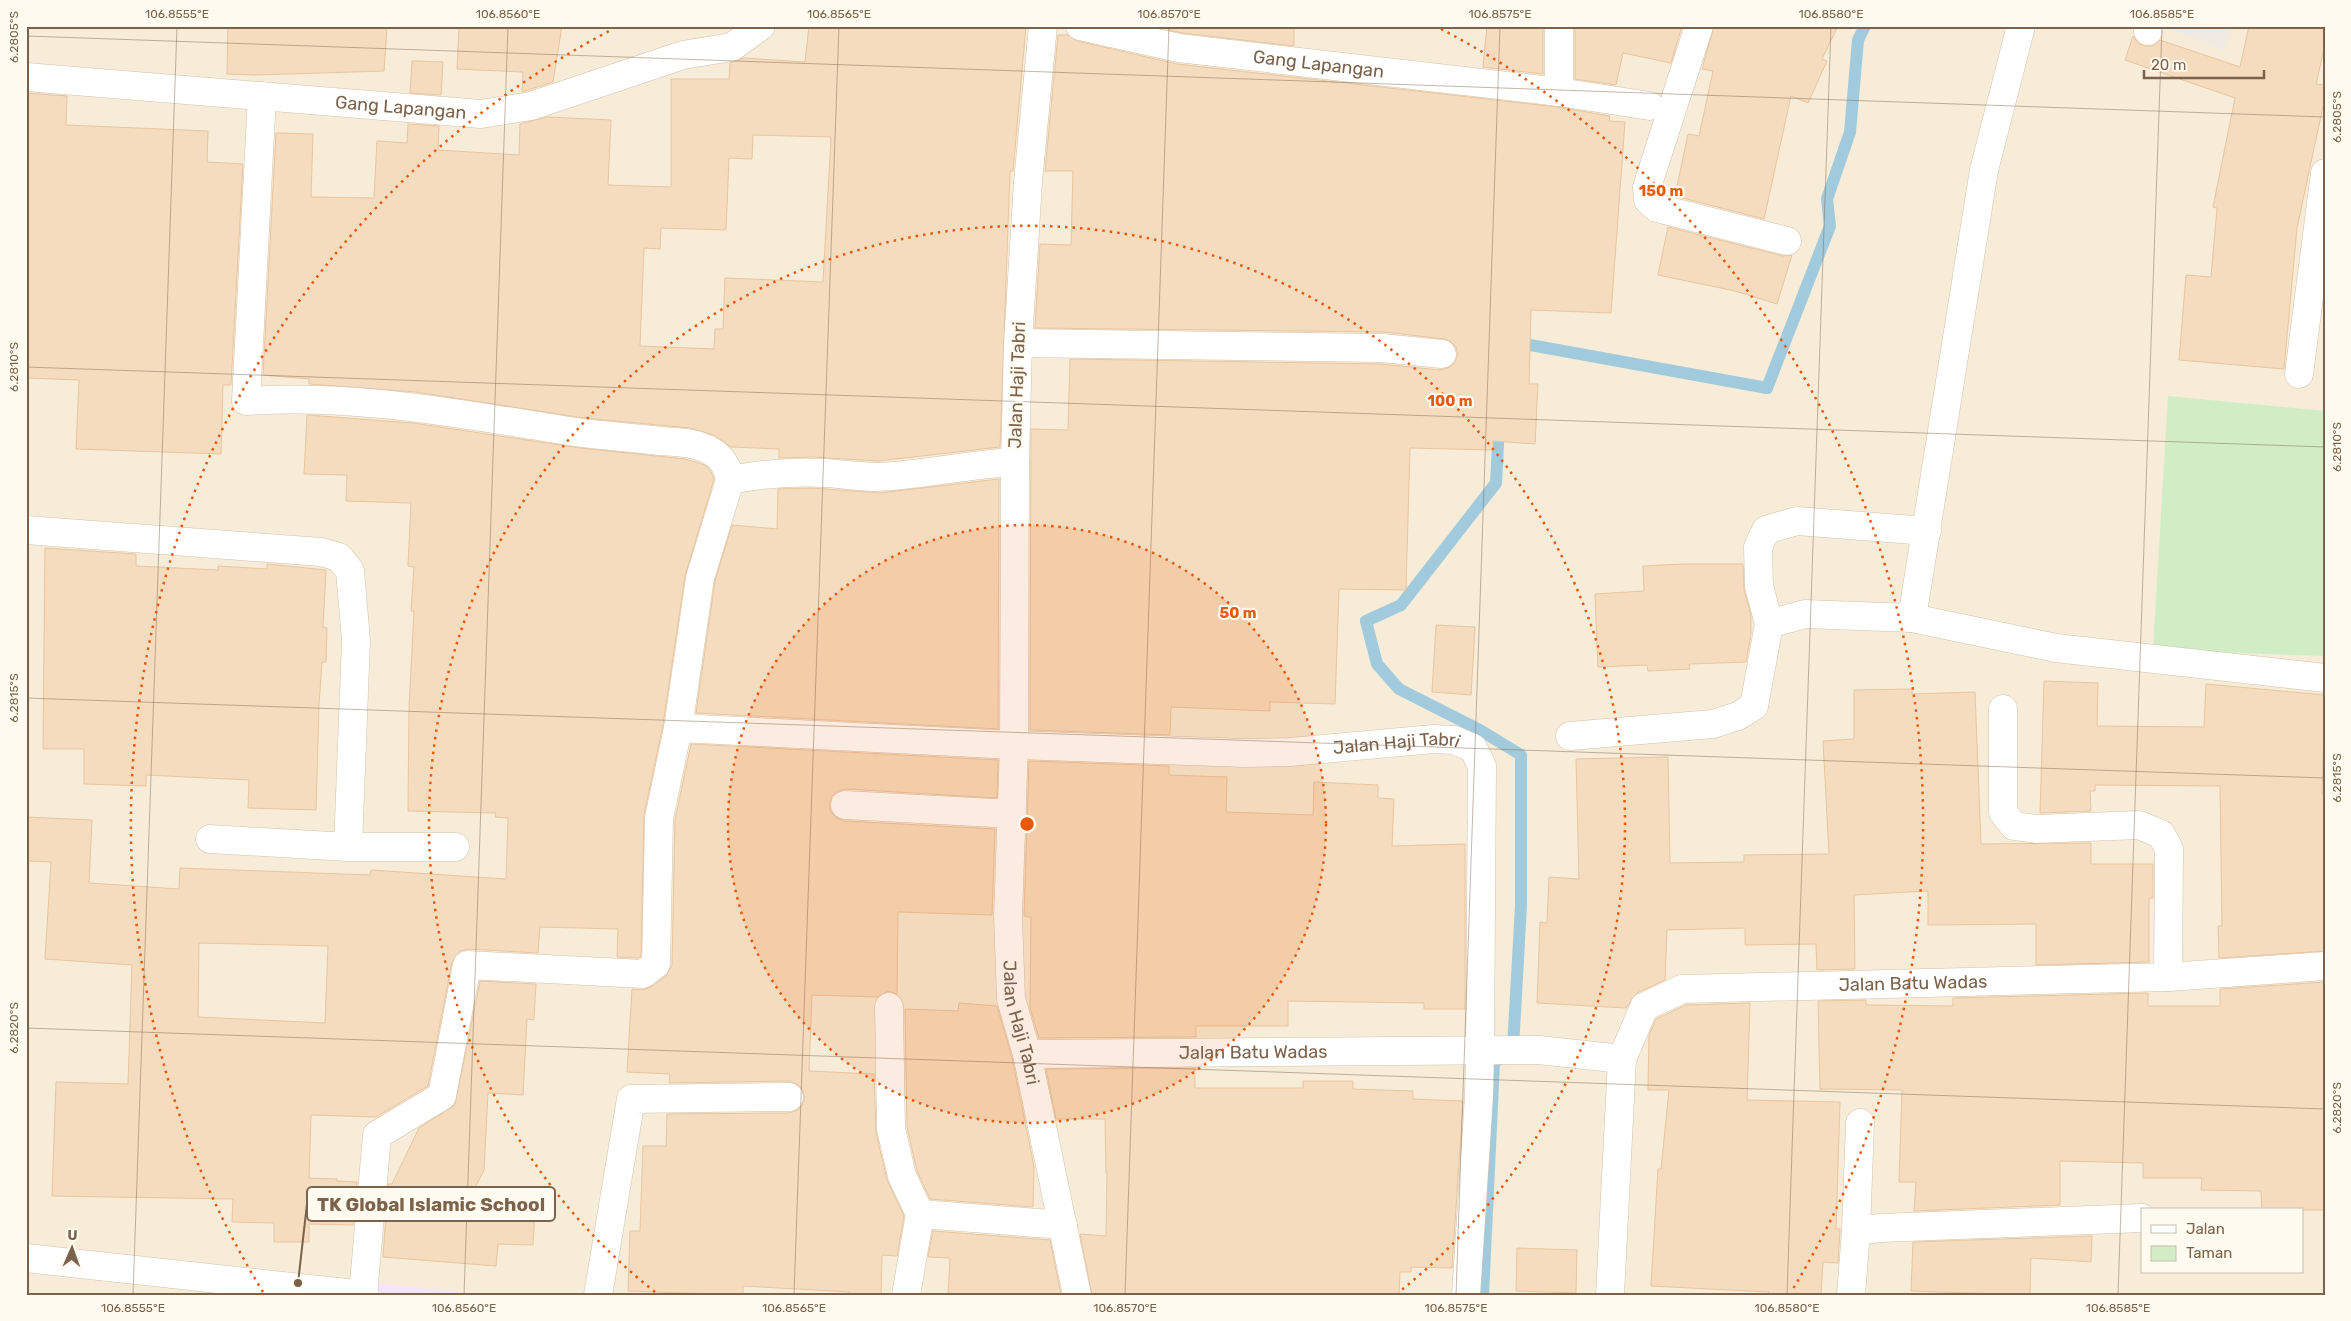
<svg xmlns="http://www.w3.org/2000/svg" width="2351" height="1321" font-family="Rubik,sans-serif">
  <rect width="100%" height="100%" fill="#fef8e9"/>
  <path fill="#f6ecd7" fill-rule="evenodd" d="M26,26H2325V1295H26ZM2142,1210H2302V1272H2142Z"/>
  <path fill="#efeae2" d="M2169,26H2232L2223,50L2168,29Z"/>
  <path fill="#f6e5fa" d="M225,1268L488,1295H222Z"/>
  <path fill="#d0edc6" d="M2168,396L2325,411V656L2153,650Z"/>
  <g fill="none" stroke-linecap="round" stroke-linejoin="round">
    <path stroke="#a1cbdc" stroke-width="12" d="M1514,342L1767,388L1830,226L1827,199L1850,132L1858,40L1865,26
      M1483,1295L1494,1063L1513,1048L1521,905V755L1480,730L1399,689L1377,664L1366,621L1401,605L1496,483L1499,426"/>
  </g>
  <path fill="#f5dcbf" stroke="#e9c59e" fill-rule="evenodd" d="M228,26L387,27L384,71L256,75L227,74Z
    M459,26H562L553,82L522,92L523,72L457,69Z
    M809,26H1026L1013,171H1010L1000,447L878,461L813,457L779,458V449L731,447L714,435L690,428L584,418L416,392L309,384V379L263,375L276,133L313,134L311,197L374,198L377,141L407,143L408,124L439,126L438,150L519,155L520,124L547,117L611,120L608,185L671,187V79H729L730,63L744,58L805,62ZM753,135L831,137L823,282L725,278L723,329H715L714,349L640,346L644,248L660,249L661,228L726,230L729,158L752,159Z
    M1169,26H1294V46L1182,33L1169,30Z
    M1487,26H1543V74L1483,67Z
    M1575,26H1682L1671,63L1623,53L1616,85L1575,79Z
    M1714,26H1838L1822,59L1827,61L1808,103L1791,96L1764,219L1675,196L1688,134L1699,136L1713,71L1702,69Z
    M2249,26H2325V45L2316,84L2325,85V97L2297,228L2284,369L2179,360L2186,275L2211,277L2217,208L2213,207L2235,98L2125,60L2133,36L2138,43L2144,46H2153L2160,40L2240,67Z
    M1058,35H1068L1077,41L1177,64L1557,107L1610,116L1609,121L1625,122L1611,313L1531,310L1529,384H1538L1535,444L1493,441V450L1410,448L1406,590L1339,589L1335,704L1270,702V711L1171,707L1170,735L1030,730L1031,429L1068,430L1070,359L1381,364L1440,370L1448,368L1454,363L1458,355L1456,347L1451,342L1444,339L1384,332L1035,328L1040,244L1071,245L1073,171H1045Z
    M412,61L443,62L441,95L410,93Z
    M26,93L67,96L66,125L208,131L207,162L243,164L231,385H223L221,454L76,449L79,380L26,378Z
    M1668,227L1783,256L1792,255L1777,304L1735,291L1658,275Z
    M307,415L413,423L580,448L685,459L705,465L711,472L714,479L685,576L663,725L644,815L641,956L638,958L617,957L618,929L540,927L538,953L468,949L460,951L452,962L428,1086L376,1117L311,1115L309,1178L337,1179V1181L357,1182L353,1225L309,1224V1242H274V1223L232,1222L233,1199L52,1196L56,1082L128,1084L132,965L45,959L51,862L26,861V817L92,820L89,883L179,889L180,868L370,875L371,870L506,879L508,818L495,817L496,813L408,811L409,707L414,611H411L414,567L408,566L411,503L346,501L347,475L304,474ZM199,943L328,946L325,1023L198,1017Z
    M999,479L998,729L696,713L715,581L732,525L777,529L778,489L812,488L879,493Z
    M45,548L136,554V566L218,570V566L267,569V564L326,570L323,627L327,628L326,662H322L319,705L316,810L248,808L249,780L146,775V786L84,784V749H43Z
    M1685,564H1743L1744,590L1751,616V634L1746,662L1689,664L1690,669L1648,671L1647,665L1598,667L1595,594L1644,591L1643,566Z
    M1436,625L1475,627L1471,695L1432,692Z
    M2044,681L2098,683L2097,726L2204,727L2206,684L2325,695L2322,794H2325V951L2219,958L2218,926H2222L2220,786L2095,785V791H2090L2091,811L2040,813Z
    M1912,689V694L1975,692L1981,844L2091,843V864H2153V898H2149V962L2036,965V924L1928,925V891L1854,895L1855,969L1817,970L1816,944L1745,945V928L1667,930L1665,980L1637,993L1626,1008L1537,1003L1540,922L1547,923L1549,877L1579,879L1576,759L1668,757L1670,863L1744,862V855L1829,854L1823,741L1854,739V690Z
    M691,744L998,760L997,798L846,789L838,791L832,796L829,804L831,812L837,818L844,821L995,829L992,915L898,912L897,994L888,991L878,997L812,995L809,1071L874,1074L876,1133L887,1180L904,1216L897,1256L882,1255L881,1295H850V1292L743,1286V1295L628,1291L630,1231H640L643,1146H666L667,1114L789,1113L797,1110L802,1105L805,1097L802,1089L797,1084L789,1081L669,1083L670,1074L627,1072L632,989L643,990L653,986L666,976L672,965L675,820Z
    M1029,761L1169,766V775L1227,777L1226,812L1313,815L1314,782L1378,785V798L1394,799L1392,846L1465,844V1009H1424V1003L1288,1001V1026H1196V1037L1039,1038L1030,1008L1031,917L1024,916Z
    M480,981L536,984L534,1020L527,1019L523,1095L488,1093L484,1170L472,1194L536,1196L533,1245L498,1244L496,1266L383,1257L388,1184H392L419,1128L455,1105Z
    M2325,982V1210H2262L2261,1191L2201,1190L2202,1178H2143V1163L2060,1161V1205L1914,1211L1916,1182H1899L1902,1090L1820,1089L1818,1001L1866,1000V1005L1953,1006V998L2148,993V1006H2220V989Z
    M959,1003L997,1006L1012,1058L1034,1166L1033,1207L930,1199L917,1171L907,1127L905,1009L958,1011Z
    M1750,1003L1747,1100L1840,1102L1836,1229H1840L1838,1263L1823,1262L1821,1295H1768L1769,1292L1651,1286L1658,1169H1661L1669,1090H1648L1649,1035L1656,1019L1686,1005Z
    M1195,1068V1088H1303V1081H1353V1089L1413,1091V1099L1463,1101L1452,1268L1411,1267V1272H1400L1399,1295H1092L1080,1234L1106,1236L1107,1173H1106L1105,1119H1056L1046,1069Z
    M933,1231L1050,1240L1061,1295H948L950,1258L928,1257Z
    M2092,1236L2091,1262L2031,1258L2030,1295L1911,1291L1913,1242Z
    M1517,1248L1577,1250L1576,1293L1516,1291Z"/>
  <g fill="none" stroke-linecap="round" stroke-linejoin="round">
    <g stroke="#d2c2ad" stroke-width="29">
      <g id="minor">
        <path id="s1" d="M1043,26L1028,182L1018,343L1015,462L1014,745L1008,917L1011,999L1027,1054L1077,1295"/>
        <path id="s2" d="M1080,26L1179,48L1559,92"/>
        <path d="M1559,26V92L1650,106"/>
        <path d="M1699,26L1647,187L1648,200L1657,208L1787,241"/>
        <path d="M2148,31L2149,26"/>
        <path id="s3" d="M26,77L481,114L531,106L683,55L732,47L761,26"/>
        <path d="M262,96L246,401C359,393 471,416 582,433C608,436 635,438 661,441C675,442 690,442 702,447C719,453 727,463 730,480C761,474 792,471 825,473C842,474 860,477 878,477C924,475 969,464 1015,462"/>
        <path d="M1018,343L1382,348L1442,354"/>
        <path d="M2299,374L2325,173"/>
        <path d="M26,530L321,552L339,557L350,571L356,640L348,847L210,839"/>
        <path d="M1912,618L1984,170L2021,26"/>
        <path d="M1769,624L1805,614L1912,618L2056,648L2325,678"/>
        <path d="M2003,709V812L2014,826L2036,829L2139,825L2161,834L2169,849L2168,977"/>
        <path d="M678,728L700,578L730,480"/>
        <path d="M1570,736L1713,724L1738,716L1754,706L1769,624L1759,586L1758,547L1766,530L1797,521L1927,531"/>
        <path d="M845,805L1012,814"/>
        <path d="M348,847H455"/>
        <path d="M889,1007L891,1129L902,1176L920,1214L906,1295"/>
        <path id="s4" d="M1027,1054L1539,1050L1622,1059L1644,1007L1682,989L2168,977L2325,966"/>
        <path d="M920,1214L1063,1225"/>
        <path d="M1856,1231L1880,1228L2142,1218"/>
        <path d="M26,1258L365,1295"/>
        <path id="s5" d="M363,1295L377,1135L442,1096L467,965L643,974L656,964L659,818L678,728L1014,745L1245,753L1290,752L1434,739L1454,740L1473,748L1482,766L1480,1051L1479,1096L1466,1295"/>
        <path d="M598,1295L631,1099L789,1097"/>
        <path d="M1610,1295L1622,1059"/>
        <path d="M1851,1295L1856,1231L1860,1123"/>
      </g>
    </g>
    <use href="#minor" stroke="#fff" stroke-width="28"/>
  </g>
  <path fill="none" stroke="#7b624a" stroke-width="1" stroke-opacity="0.45" d="M26,36L2325,117M26,367L2325,447M26,698L2325,778M26,1028L2325,1109M133,1295L177,26M464,1295L508,26M794,1295L839,26M1125,1295L1169,26M1456,1295L1500,26M1787,1295L1831,26M2118,1295L2162,26"/>
  <circle cx="1027" cy="824" r="299" fill="#e8590c" fill-opacity=".12"/>
  <g fill="none" stroke="#e8590c" stroke-width="2.5" stroke-dasharray="2.5 5">
    <circle cx="1027" cy="824" r="299"/>
    <path d="M655 1292A598 598 0 1 1 1399 1292"/>
    <path d="M263 1292A896 896 0 0 1 613 29M1441 29A896 896 0 0 1 1791 1292"/>
  </g>
  <g text-anchor="middle" stroke-width="4.5" stroke-linejoin="round" paint-order="stroke">
    <g font-size="18" fill="#7b624a" stroke="#fffbf1">
      <text dy="6" stroke="none"><textPath href="#s2" startOffset="242">Gang Lapangan</textPath></text>
      <text dy="6" stroke="none"><textPath href="#s3" startOffset="376">Gang Lapangan</textPath></text>
      <text transform="translate(1017 385) rotate(-88)" y="6">Jalan Haji Tabri</text>
      <text dy="6" stroke="none"><textPath href="#s5" startOffset="1520">Jalan Haji Tabri</textPath></text>
      <text dy="6" stroke="none"><textPath href="#s4" startOffset="925">Jalan Batu Wadas</textPath></text>
      <text dy="6" stroke="none"><textPath href="#s1" startOffset="999">Jalan Haji Tabri</textPath></text>
      <text dy="6" stroke="none"><textPath href="#s4" startOffset="226">Jalan Batu Wadas</textPath></text>
    </g>
  </g>
  <circle cx="1027" cy="824" r="8" fill="#e8590c" stroke="#fffbf1" stroke-width="2.5"/>
  <g font-size="15" text-anchor="middle" font-weight="bold" fill="#e8590c" stroke="#fffbf1" stroke-width="4.5" stroke-linejoin="round" paint-order="stroke">
    <text x="1661" y="196">150 m</text>
    <text x="1450" y="406">100 m</text>
    <text x="1238" y="618">50 m</text>
  </g>
  <path fill="none" stroke="#7b624a" stroke-width="2" d="M298 1283L307 1204"/>
  <circle fill="#7b624a" stroke="#fffbf1" stroke-width="2" cx="298" cy="1283" r="5"/>
  <rect fill="#fffbf1" stroke="#7b624a" stroke-width="2" x="307" y="1187" width="248" height="34" rx="5"/>
  <g font-size="19" text-anchor="middle" font-weight="bold" fill="#7b624a">
    <text x="431" y="1211">TK Global Islamic School</text>
  </g>
  <rect width="2351" height="1321" fill="none" stroke="#fffbf1" stroke-width="55"/>
  <rect x="2141" y="1208" width="162" height="65" fill="#fffbf1" stroke="#cabeae"/>
  <rect x="2151" y="1225" width="25" height="8" fill="#ffffff" stroke="#cabeae"/>
  <text x="2186" y="1234" font-size="15" fill="#7b624a">Jalan</text>
  <rect x="2151" y="1246" width="25" height="15" fill="#d0edc6" stroke="#cabeae"/>
  <text x="2186" y="1258" font-size="15" fill="#7b624a">Taman</text>
  <g transform="translate(72 1248) rotate(2)" stroke="#fffbf1" stroke-width="4" paint-order="stroke">
  <path d="M0-4L9 19L0 12L-9 19Z" fill="#7b624a"/>
  <text y="-8" font-size="14" font-weight="bold" text-anchor="middle" fill="#7b624a">U</text>
  </g>
  <path d="M2144 70v8h120v-8" fill="none" stroke="#7b624a" stroke-width="2.5"/>
  <text x="2151" y="70" font-size="15" fill="#7b624a" stroke="#fffbf1" stroke-width="4" paint-order="stroke">20 m</text>
  <rect x="28" y="28" width="2296" height="1266" fill="none" stroke="#7b624a" stroke-width="2"/>
  <g font-size="12" text-anchor="middle" fill="#7b624a">
    <text x="177" y="18">106.8555°E</text>
    <text x="508" y="18">106.8560°E</text>
    <text x="839" y="18">106.8565°E</text>
    <text x="1169" y="18">106.8570°E</text>
    <text x="1500" y="18">106.8575°E</text>
    <text x="1831" y="18">106.8580°E</text>
    <text x="2162" y="18">106.8585°E</text>
    <text transform="translate(14 37) rotate(-90)" y="4">6.2805°S</text>
    <text transform="translate(2337 117) rotate(-90)" y="4">6.2805°S</text>
    <text transform="translate(14 367) rotate(-90)" y="4">6.2810°S</text>
    <text transform="translate(2337 447) rotate(-90)" y="4">6.2810°S</text>
    <text transform="translate(14 698) rotate(-90)" y="4">6.2815°S</text>
    <text transform="translate(2337 778) rotate(-90)" y="4">6.2815°S</text>
    <text transform="translate(14 1028) rotate(-90)" y="4">6.2820°S</text>
    <text transform="translate(2337 1108) rotate(-90)" y="4">6.2820°S</text>
    <text x="133" y="1312">106.8555°E</text>
    <text x="464" y="1312">106.8560°E</text>
    <text x="794" y="1312">106.8565°E</text>
    <text x="1125" y="1312">106.8570°E</text>
    <text x="1456" y="1312">106.8575°E</text>
    <text x="1787" y="1312">106.8580°E</text>
    <text x="2118" y="1312">106.8585°E</text>
  </g>
</svg>
